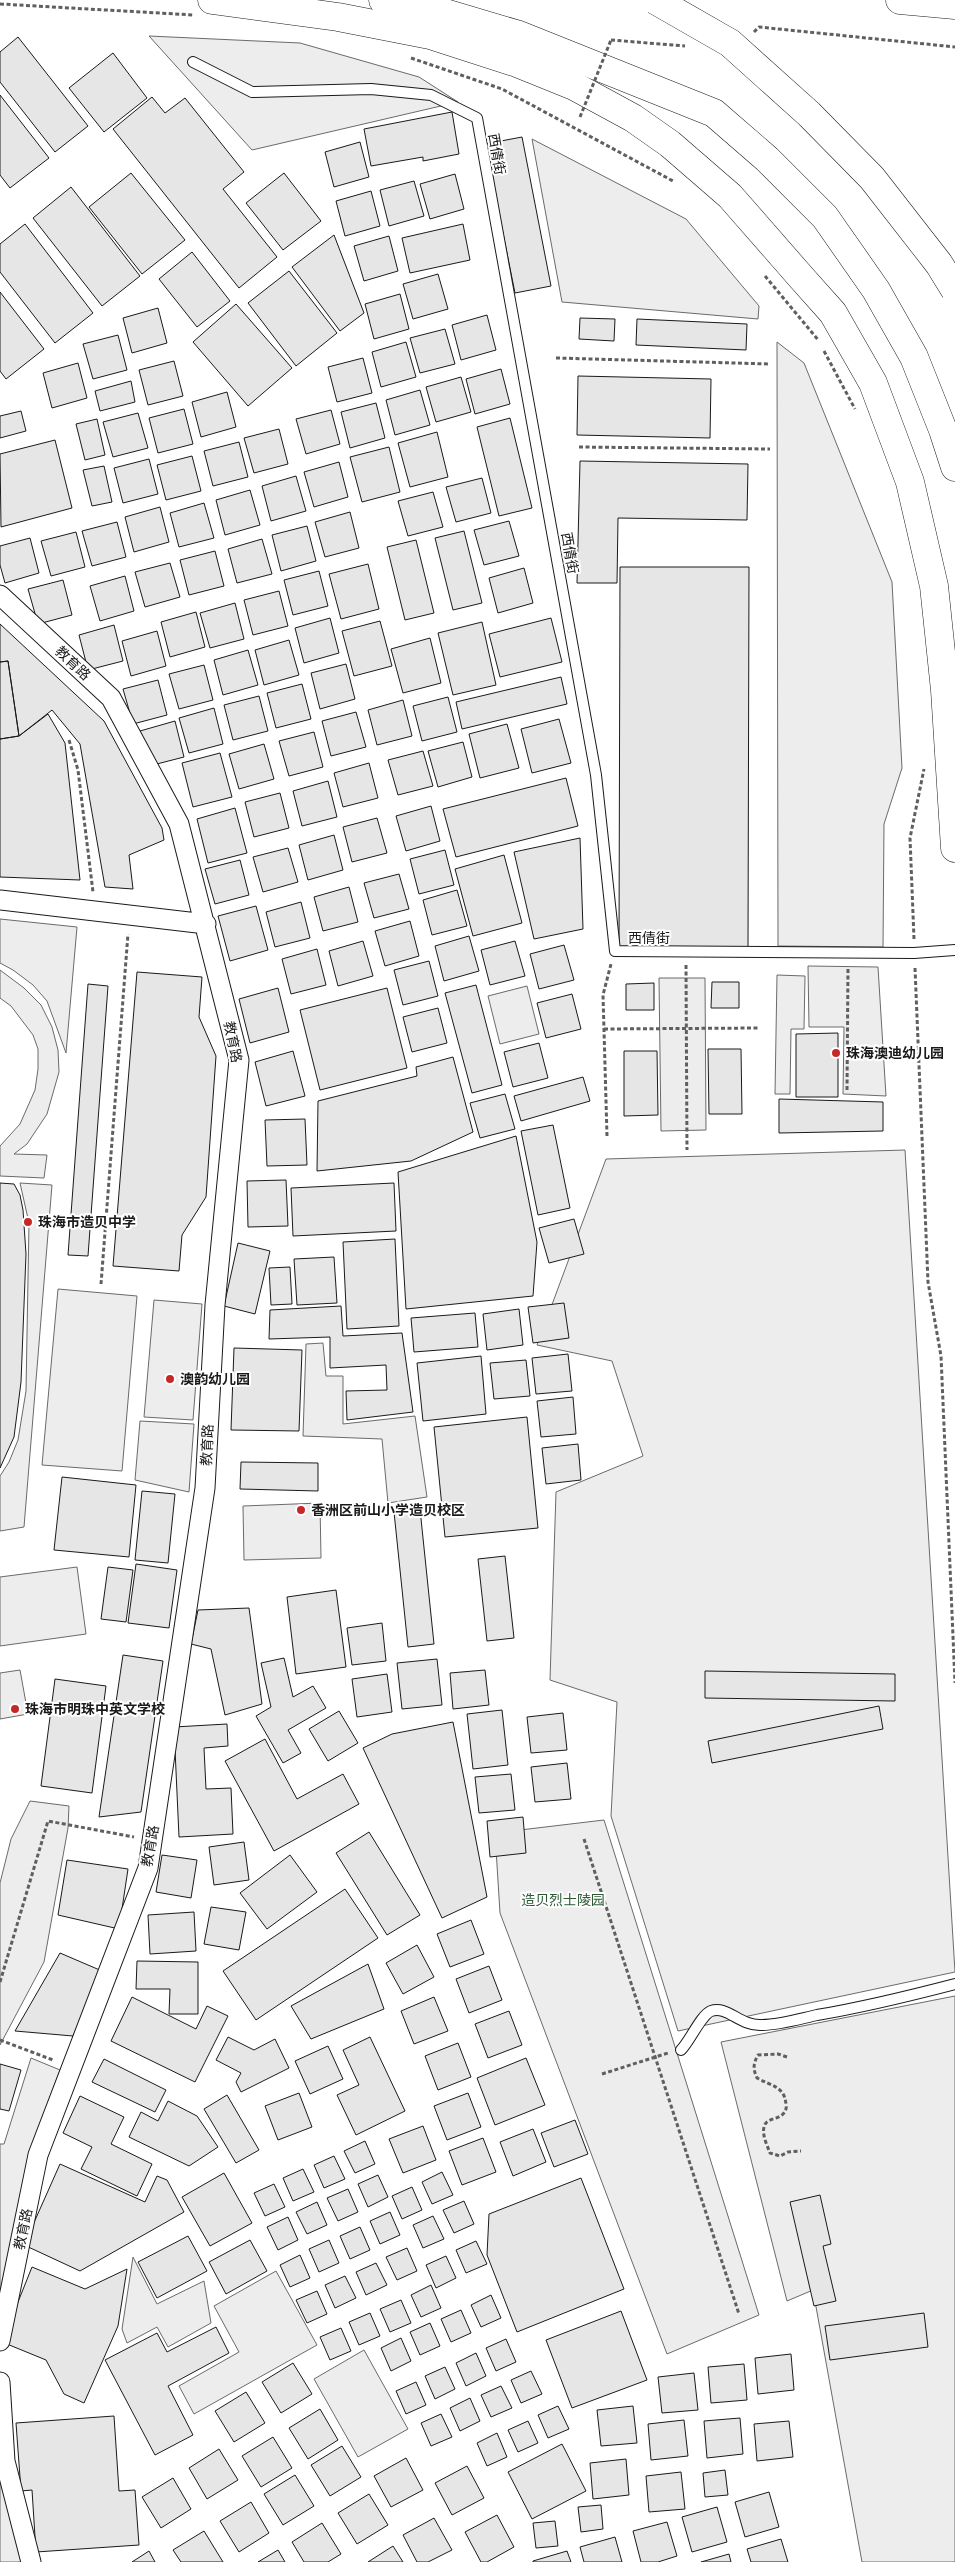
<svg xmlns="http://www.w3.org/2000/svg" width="955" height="2562" font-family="'Roboto Condensed','Noto Sans SC',sans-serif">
  <rect width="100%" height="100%" fill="#fff"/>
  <path fill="#ededed" stroke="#6a6a6a" d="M149,36L300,43L419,77L458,102L252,150Z
    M532,139L686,219L759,306L758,319L562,302Z
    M777,342L804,363L892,582L902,768L884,824L883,947L778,946Z
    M0,919L77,927L66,1053L47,1001L33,985L13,970L0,963Z
    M808,966L878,967L886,1096L843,1094L844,1027H809Z
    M0,970L24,988L41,1005L52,1027L58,1050L59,1072L47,1114L27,1144L14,1154L47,1155L44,1178L0,1176V1146L20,1124L35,1090L38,1069V1049L33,1035L11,1006L0,998Z
    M777,975L805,976L804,1029H791L790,1094H775Z
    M659,978H705L706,1130L661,1131Z
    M527,986L539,1034L500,1044L488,996Z
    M905,1150L955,1972L678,2031L611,1816L617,1702L550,1680L556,1492L643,1456L612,1361L537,1345L606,1159Z
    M20,1183L52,1185L24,1527L0,1531V1476L9,1462L18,1440L26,1391L29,1223Z
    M58,1289L137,1296L122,1471L42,1465Z
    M154,1300L202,1304L193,1420L144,1417Z
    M323,1343L326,1376H343V1424L415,1416L427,1497L388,1503L382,1439L303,1436L306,1344Z
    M140,1421L194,1424L189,1492L135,1480Z
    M320,1503L321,1558L244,1560L243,1506Z
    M77,1567L86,1634L0,1646V1577Z
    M20,1670L28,1714L0,1719V1673Z
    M30,1801L69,1806L68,1828L44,1962L0,2045V1883L11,1839Z
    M604,1820L759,2315L667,2354L500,1913L495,1833Z
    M955,1996V2562H862L813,2290L787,2301L721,2042Z
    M31,2058L60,2070L30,2152L0,2309V2144H4Z
    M133,2257L157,2304L204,2281L211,2323L168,2347L157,2327L127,2343L122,2329Z
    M276,2271L317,2345L194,2414L179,2386L239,2352L214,2306Z
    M364,2350L408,2429L358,2457L314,2379Z
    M0,2475L24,2562H0Z"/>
  <path fill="#e6e6e6" stroke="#1a1a1a" d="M18,37L88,126L55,152L0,82V52Z
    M113,53L147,98L104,132L69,88Z
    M0,95L49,158L10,188L0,175Z
    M152,97L165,113L185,98L244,172L223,189L277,257L239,288L113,129Z
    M452,112L459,154L423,161V157L371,166L364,129Z
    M522,137L551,286L515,293L485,144Z
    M360,142L369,177L334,187L325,152Z
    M131,173L185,240L142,274L89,207Z
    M284,173L321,221L283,250L246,203Z
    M455,174L464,209L430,219L420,184Z
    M414,181L424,216L389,226L380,190Z
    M71,187L140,276L102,306L33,218Z
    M371,191L380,226L345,236L336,201Z
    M25,224L93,313L55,343L0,272V244Z
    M463,224L470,260L410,273L402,238Z
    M334,235L364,313L340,331L292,267Z
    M389,236L398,271L364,281L354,246Z
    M192,252L230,301L197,327L159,279Z
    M289,271L337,333L296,366L248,303Z
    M438,274L448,309L413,319L403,284Z
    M0,292L44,349L6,379L0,371Z
    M400,294L409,329L374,339L365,304Z
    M236,304L292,368L248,406L193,342Z
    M158,308L167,343L132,353L123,318Z
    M487,315L496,350L461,360L452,325Z
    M580,318L615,319L614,341L579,339Z
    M637,319L747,324L746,350L636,345Z
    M445,329L455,364L420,373L410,338Z
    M118,335L127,370L93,379L83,344Z
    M406,342L416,377L381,387L372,352Z
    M363,358L372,393L337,402L328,367Z
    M174,361L183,396L148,405L139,370Z
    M78,363L87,398L52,408L43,373Z
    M501,369L510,404L475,414L466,379Z
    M578,376L711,379L710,438L577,435Z
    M461,377L471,412L436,422L426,387Z
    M131,381L135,402L100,411L95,391Z
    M420,390L430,425L395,435L386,400Z
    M227,392L236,427L201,437L192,402Z
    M376,403L385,438L350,448L341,412Z
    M184,409L193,444L158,453L149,418Z
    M331,410L340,444L306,454L296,419Z
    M21,411L26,431L0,438V416Z
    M138,413L148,448L113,457L103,422Z
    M510,418L532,508L499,516L477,427Z
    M97,419L105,455L85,460L76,424Z
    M279,429L288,464L254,473L244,438Z
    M437,432L448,477L410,487L398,443Z
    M55,440L72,508L1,527L0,454Z
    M239,442L248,477L213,486L204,451Z
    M389,447L400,492L362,502L350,457Z
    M192,456L201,491L166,500L157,465Z
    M149,459L158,494L123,503L114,468Z
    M580,461L748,464L747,520L618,518L617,583H577Z
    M339,462L348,497L314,507L304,472Z
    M104,466L112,502L92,506L83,470Z
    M296,476L306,511L271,521L262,486Z
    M482,478L491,513L456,522L446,487Z
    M250,490L260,525L225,535L216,500Z
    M433,492L443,527L408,536L398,501Z
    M204,503L214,538L179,547L170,513Z
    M160,507L169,542L134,552L125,517Z
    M350,512L359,548L325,557L315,522Z
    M509,521L519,556L484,565L474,530Z
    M117,522L126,557L92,566L82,531Z
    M307,526L316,561L281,571L272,535Z
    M464,531L482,603L453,610L435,538Z
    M76,532L85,567L51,576L41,541Z
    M30,538L39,573L5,583L0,565V546Z
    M262,539L272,574L237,583L228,549Z
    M416,540L434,613L405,620L387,547Z
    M215,551L224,586L189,595L180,560Z
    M170,563L180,597L145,607L135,572Z
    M368,564L379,609L341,619L329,574Z
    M620,567H749L748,948H619Z
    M524,568L533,603L498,613L489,578Z
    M319,571L328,606L293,615L284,580Z
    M125,576L134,611L100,621L90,586Z
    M63,580L72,615L38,624L28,589Z
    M279,591L288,626L253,635L244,600Z
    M235,603L244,639L210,648L200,613Z
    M196,612L205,647L170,657L161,622Z
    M330,618L339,653L304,663L295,628Z
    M551,618L562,662L500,677L489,634Z
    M380,621L392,666L354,676L342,631Z
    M482,622L496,685L453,695L438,633Z
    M0,624L104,721L162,828L164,840L129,855L133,889L105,887L80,744L52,710L19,736L8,661L0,662Z
    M114,625L123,661L88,670L79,635Z
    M157,631L166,666L131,676L122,641Z
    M430,638L441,683L403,693L391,649Z
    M289,640L299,675L264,685L255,650Z
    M248,650L258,685L223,695L214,660Z
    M8,661L19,736L0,739V662Z
    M346,664L355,699L320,709L311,673Z
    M204,665L213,700L179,709L169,674Z
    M561,677L567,704L462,729L456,702Z
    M158,680L167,715L133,724L123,689Z
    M302,684L311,719L276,728L267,693Z
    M259,696L268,731L233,740L224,705Z
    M448,697L457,732L422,741L413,706Z
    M403,700L412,736L377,745L368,710Z
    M214,708L223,744L189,753L179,718Z
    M356,712L366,747L331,756L322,721Z
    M48,714L65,743L80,880L0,877V739L19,736Z
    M559,719L571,763L532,773L521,729Z
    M175,721L184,757L149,766L140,731Z
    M507,724L519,768L480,778L469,734Z
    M314,732L323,767L289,776L279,741Z
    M463,742L472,777L438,787L428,751Z
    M264,744L274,779L239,789L229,754Z
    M423,751L433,786L398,795L388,760Z
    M220,753L232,797L193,807L182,763Z
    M369,763L378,798L343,807L334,773Z
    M566,778L578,826L456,857L443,809Z
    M328,781L337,817L302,826L293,791Z
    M280,793L289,828L254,837L245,802Z
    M431,806L440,841L406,851L396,816Z
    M235,808L247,853L208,863L197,819Z
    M377,818L387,853L352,862L343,827Z
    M334,835L343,870L308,880L299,845Z
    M580,838L583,929L534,939L514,852Z
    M288,848L298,882L263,892L253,857Z
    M445,850L454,885L419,894L410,859Z
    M504,855L522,923L473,936L455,869Z
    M240,860L249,895L215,904L205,869Z
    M399,874L409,909L374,918L364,883Z
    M349,887L358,922L323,931L314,897Z
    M457,890L467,926L432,935L423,900Z
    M301,902L310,938L275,947L266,912Z
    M256,906L268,950L230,961L218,916Z
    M410,921L419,956L385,966L375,931Z
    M469,936L479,971L444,981L435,946Z
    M363,941L373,976L338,986L329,951Z
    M515,941L525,976L490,985L481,950Z
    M564,945L574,980L539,989L530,954Z
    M317,949L326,985L291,994L282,959Z
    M429,961L438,996L403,1005L394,970Z
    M137,972L202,977L199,1017L216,1056L206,1197L182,1235L179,1271L113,1266Z
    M712,982H739V1008H711Z
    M654,983V1010H626V984Z
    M88,984L108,986L88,1256L68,1255Z
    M476,985L502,1085L472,1093L445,993Z
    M278,988L289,1032L250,1043L239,999Z
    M387,988L407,1068L320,1090L300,1010Z
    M572,994L581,1029L546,1038L537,1003Z
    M438,1008L447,1043L412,1052L403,1017Z
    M838,1033V1097H796V1034Z
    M539,1043L548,1078L513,1087L504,1052Z
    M708,1049H741L742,1114H709Z
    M293,1051L305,1096L266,1106L255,1062Z
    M624,1051H657L658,1115L624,1116Z
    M453,1057L473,1132L411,1161L317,1171L318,1101L417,1076L416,1067Z
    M583,1077L590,1101L521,1121L514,1096Z
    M505,1094L515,1129L480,1138L470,1103Z
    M779,1099L883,1102V1131L779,1133Z
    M305,1119L307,1165L267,1166L265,1120Z
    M553,1125L570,1208L538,1215L521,1131Z
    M516,1136L537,1242L533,1296L406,1309L398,1172Z
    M286,1180L288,1226L248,1227L247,1181Z
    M0,1183L14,1184L20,1195L23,1210L26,1254L21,1382L14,1437L0,1468Z
    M394,1183L396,1231L293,1236L291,1188Z
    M574,1219L584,1254L549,1263L539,1228Z
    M395,1239L399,1326L347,1329L343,1242Z
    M238,1243L270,1251L255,1314L224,1306Z
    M334,1257L337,1303L297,1305L294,1259Z
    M290,1267L292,1304L271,1305L269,1268Z
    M564,1303L569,1338L533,1343L528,1307Z
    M341,1306L343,1336L402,1333L413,1412L347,1420L346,1391L387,1390L386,1365L330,1368V1337L269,1339L270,1310Z
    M519,1309L523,1345L487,1350L483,1314Z
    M475,1313L478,1347L414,1352L411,1318Z
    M234,1348L302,1350L299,1431L231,1430Z
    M568,1354L572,1391L536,1394L532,1358Z
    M481,1356L486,1414L423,1421L417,1363Z
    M526,1360L530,1396L494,1399L490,1363Z
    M573,1397L576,1434L541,1437L537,1401Z
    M527,1417L538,1528L445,1537L434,1427Z
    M578,1444L581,1480L546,1484L542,1448Z
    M241,1462L318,1463V1491L240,1489Z
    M62,1477L136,1485L129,1557L54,1550Z
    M142,1491L175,1494L168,1563L135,1560Z
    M420,1509L434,1644L408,1647L394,1512Z
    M505,1556L514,1638L487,1641L478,1559Z
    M136,1564L177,1570L169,1628L128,1623Z
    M108,1567L133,1570L126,1622L101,1619Z
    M336,1590L346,1667L296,1674L287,1597Z
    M249,1608L262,1704L225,1715L211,1649L191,1644L198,1610Z
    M382,1623L386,1661L352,1665L347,1628Z
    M123,1655L163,1661L141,1812L99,1817Z
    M284,1658L293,1697L313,1686L326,1708L288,1730L301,1753L283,1763L256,1716L271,1707L261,1663Z
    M437,1659L442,1705L402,1709L397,1663Z
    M485,1670L489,1705L453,1709L450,1673Z
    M705,1671L895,1674V1701L705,1698Z
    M387,1674L392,1712L357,1717L352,1679Z
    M55,1679L106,1686L92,1793L41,1786Z
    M879,1706L883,1729L712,1763L708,1741Z
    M502,1710L508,1765L473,1769L467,1714Z
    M339,1711L358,1743L328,1761L309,1729Z
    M563,1713L567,1750L531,1753L527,1717Z
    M453,1722L487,1897L442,1918L363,1748L392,1734Z
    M227,1724L228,1746L204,1748L206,1789L231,1788L233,1834L179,1837L174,1727Z
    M265,1739L297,1799L343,1774L359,1804L274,1851L225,1761Z
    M567,1763L571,1799L535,1802L531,1767Z
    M511,1774L515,1810L479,1813L475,1777Z
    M523,1817L526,1853L490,1857L487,1821Z
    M369,1832L420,1915L387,1935L336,1853Z
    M244,1842L249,1880L214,1885L209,1847Z
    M162,1855L197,1860L191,1898L156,1892Z
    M290,1855L317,1892L267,1929L240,1893Z
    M67,1860L128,1869L119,1929L58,1915Z
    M345,1889L378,1938L256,2020L223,1971Z
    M211,1907L246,1912L239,1950L204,1944Z
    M194,1912L196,1951L150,1954L148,1915Z
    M471,1920L484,1954L450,1967L437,1934Z
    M417,1945L434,1977L403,1994L386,1963Z
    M60,1953L102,1971L73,2036L15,2031Z
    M137,1961L198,1962V2014H169L170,1989H136Z
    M368,1964L384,2009L311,2039L291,2006Z
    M489,1966L502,2000L469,2013L456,1979Z
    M132,1997L196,2029L207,2006L228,2016L195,2082L111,2041Z
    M434,1997L448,2031L414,2044L401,2011Z
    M509,2011L522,2045L488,2058L475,2024Z
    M228,2037L254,2050L275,2039L289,2068L241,2092L236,2082L241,2073L216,2060Z
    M370,2037L405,2111L356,2135L337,2095L359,2085L343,2050Z
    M458,2043L471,2077L438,2090L425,2056Z
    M328,2046L343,2079L310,2094L295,2061Z
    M526,2058L545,2105L495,2125L477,2078Z
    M104,2059L166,2090L155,2112L92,2082Z
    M0,2064L21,2070L9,2111L0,2109Z
    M299,2093L312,2127L278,2140L265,2106Z
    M468,2093L481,2127L447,2140L434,2106Z
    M227,2095L259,2150L236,2163L204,2109Z
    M80,2096L124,2117L111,2144L152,2164L137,2196L81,2169L92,2147L63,2133Z
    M168,2101L197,2116L218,2147L189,2166L129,2137L141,2112L158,2121Z
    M575,2120L588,2154L554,2167L541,2133Z
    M423,2126L436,2160L403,2173L389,2139Z
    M533,2129L546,2162L513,2176L500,2142Z
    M483,2138L496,2172L462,2185L449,2151Z
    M365,2141L375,2164L355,2173L344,2151Z
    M334,2156L345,2179L324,2188L314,2165Z
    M60,2164L145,2202L157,2176L167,2180L184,2212L80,2271L24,2245Z
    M303,2169L314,2192L293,2201L283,2178Z
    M442,2172L453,2195L432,2204L422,2182Z
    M224,2173L252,2223L210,2246L182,2197Z
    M378,2175L388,2197L368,2207L358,2184Z
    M581,2178L624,2289L517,2332L487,2255L489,2214Z
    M274,2184L285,2207L265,2216L254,2193Z
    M412,2187L422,2210L402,2219L392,2196Z
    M348,2189L358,2212L338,2221L327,2198Z
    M820,2195L831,2244L823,2246L836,2301L814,2306L790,2202Z
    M464,2201L474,2224L454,2233L443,2210Z
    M317,2202L327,2225L307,2234L296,2212Z
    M390,2212L400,2235L380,2244L370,2221Z
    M433,2216L444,2239L423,2248L413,2225Z
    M288,2217L298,2240L278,2250L267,2227Z
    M360,2227L370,2250L350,2259L340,2236Z
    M188,2236L207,2271L157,2298L138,2262Z
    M250,2240L267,2271L226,2294L209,2262Z
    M329,2240L339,2263L319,2272L309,2249Z
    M476,2241L487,2264L466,2273L456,2250Z
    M407,2248L417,2271L397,2280L386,2257Z
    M300,2255L310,2278L290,2287L280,2265Z
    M446,2256L456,2278L436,2288L426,2265Z
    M376,2263L387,2285L366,2295L356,2272Z
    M32,2267L85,2289L127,2269L118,2326L84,2403L64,2394L46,2360L2,2342Z
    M345,2276L356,2298L335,2308L325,2285Z
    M431,2285L441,2308L421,2317L411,2295Z
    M317,2291L327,2314L307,2323L296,2300Z
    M491,2295L501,2318L481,2327L471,2305Z
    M401,2300L411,2323L390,2332L380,2309Z
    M461,2310L471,2333L451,2342L441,2319Z
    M621,2311L647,2380L572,2408L546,2340Z
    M370,2313L380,2336L359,2345L349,2322Z
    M924,2313L928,2347L830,2360L825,2326Z
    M430,2323L440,2346L420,2355L410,2332Z
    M216,2327L229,2353L168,2386L193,2435L155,2455L105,2360L157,2333L167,2352Z
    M341,2328L351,2351L330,2360L320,2337Z
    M401,2338L411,2361L391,2371L381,2348Z
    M506,2339L516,2362L496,2371L486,2348Z
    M476,2353L486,2376L466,2386L456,2363Z
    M791,2354L794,2390L758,2394L755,2358Z
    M293,2363L312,2394L281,2413L262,2382Z
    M744,2364L747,2400L711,2403L708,2367Z
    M445,2367L455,2389L435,2399L425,2376Z
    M531,2371L542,2394L521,2403L511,2380Z
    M694,2373L698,2410L662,2413L658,2377Z
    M416,2382L426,2405L406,2414L396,2391Z
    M501,2386L512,2408L491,2417L481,2395Z
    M246,2392L265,2423L234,2442L215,2411Z
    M470,2398L480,2421L460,2431L450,2408Z
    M558,2406L569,2429L548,2438L538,2415Z
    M633,2406L637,2443L601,2446L597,2410Z
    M320,2409L338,2440L308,2459L289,2428Z
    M441,2414L452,2437L431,2446L421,2423Z
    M114,2416L119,2491L135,2490L139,2545L36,2552L32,2490L21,2491L16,2423Z
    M740,2418L743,2454L707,2458L704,2421Z
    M684,2420L688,2456L651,2460L648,2424Z
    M528,2421L538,2443L518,2452L508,2430Z
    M789,2421L793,2457L757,2461L754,2424Z
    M497,2433L507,2457L487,2466L477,2443Z
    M273,2437L292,2468L261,2487L242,2456Z
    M562,2444L586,2491L532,2519L508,2472Z
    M342,2446L361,2477L330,2496L311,2465Z
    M219,2449L238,2480L207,2499L189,2468Z
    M406,2458L423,2490L391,2507L374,2476Z
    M626,2459L629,2495L593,2499L590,2463Z
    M467,2466L484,2498L452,2515L435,2483Z
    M725,2470L728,2495L705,2497L703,2473Z
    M681,2472L685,2509L649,2512L646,2476Z
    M295,2475L314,2506L283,2525L264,2494Z
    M173,2478L191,2509L161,2528L142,2497Z
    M769,2492L779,2527L745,2537L735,2502Z
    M369,2494L388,2525L357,2544L338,2513Z
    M251,2502L269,2533L239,2552L220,2521Z
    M601,2505L603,2529L581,2532L578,2507Z
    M717,2507L727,2542L692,2552L682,2517Z
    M497,2515L514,2547L487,2562H481L465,2532Z
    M434,2518L452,2550L428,2562H417L403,2535Z
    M555,2521L558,2546L536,2548L533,2523Z
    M667,2522L677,2556L658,2562H641L633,2531Z
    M322,2523L341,2554L328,2562H304L292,2542Z
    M204,2531L223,2562H181L173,2550Z
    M615,2537L622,2562H584L580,2547Z
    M781,2539L788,2562H751L747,2549Z
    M393,2546L403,2562H368Z
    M278,2550L285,2562H258Z
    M149,2551L155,2562H132Z
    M567,2551L571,2562H533V2561Z
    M729,2554L731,2562H701Z"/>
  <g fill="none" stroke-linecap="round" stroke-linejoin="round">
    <g stroke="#1a1a1a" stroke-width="12">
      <path id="service" d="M193,62L252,92L371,89L431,95L477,118L596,775L615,951L914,953L955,950
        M681,2050C690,2041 701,2015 711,2011C727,2005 740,2026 761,2025C779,2025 799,2019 817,2015C864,2007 909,1996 955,1984"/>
    </g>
    <g stroke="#1a1a1a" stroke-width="21">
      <path id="minor" d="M0,595L111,698L179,824L239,1060L215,1305L205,1488L148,1868L38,2155L0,2341
        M0,900L206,924
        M0,2382L5,2461L31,2562"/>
    </g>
    <g stroke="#1a1a1a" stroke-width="29">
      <path id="trunk" d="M212,0L338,17L430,35L517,63L574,86L633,118L670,144L730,196L800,276L833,313L873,383L910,482L934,586L945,690L955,848
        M900,0L955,5"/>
    </g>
    <g stroke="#1a1a1a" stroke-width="29">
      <path id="motorway" d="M383,0L418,5L519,35L714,113L767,159L825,217L876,290L914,357L943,430L955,467"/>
    </g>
    <path stroke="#5f5f5f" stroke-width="3" stroke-dasharray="4 2.5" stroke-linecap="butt" d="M0,4L194,15
      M754,32L759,27L955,47
      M611,40L685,46
      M411,58L502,89L673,181
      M765,276L819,341
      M824,351L855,409
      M556,358L770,364
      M579,447L770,449
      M69,740L78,770L93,892
      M914,939L910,838L924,769
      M686,965L687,1150
      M915,968L928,1282L941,1356L955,1683
      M604,1029L759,1028
      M847,1090L848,968
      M607,1136L603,995L611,964
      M101,1284L128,934
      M584,1839L739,2314
      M0,1982L48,1821L134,1837
      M0,2040L53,2060
      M787,2057L778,2054L758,2055C753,2064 753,2069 757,2078C771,2086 785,2086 786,2105C787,2109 785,2112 782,2115C776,2120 766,2118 764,2127C762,2135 767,2145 770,2153L780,2156L788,2152L801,2151
      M602,2074L668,2053"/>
    <use href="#service" stroke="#fff" stroke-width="10"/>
    <use href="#minor" stroke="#fff" stroke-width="19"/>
    <use href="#trunk" stroke="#fff" stroke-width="28"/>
    <use href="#motorway" stroke="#fff" stroke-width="28"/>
    <g stroke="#1a1a1a" stroke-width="29" stroke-linecap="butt">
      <path id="motorway-bridge" d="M655,0L730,43L809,114L872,178L939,264L955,290"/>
    </g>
    <path stroke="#5f5f5f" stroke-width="3" stroke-dasharray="4 2.5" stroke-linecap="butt" d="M580,117L611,40"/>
    <use href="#motorway-bridge" stroke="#fff" stroke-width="28"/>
  </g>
  <g fill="#c62828" stroke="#fff" stroke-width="2">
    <circle cx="836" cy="1053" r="5"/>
    <circle cx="28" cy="1222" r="5"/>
    <circle cx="170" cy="1379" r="5"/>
    <circle cx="301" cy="1510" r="5"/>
    <circle cx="15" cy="1709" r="5"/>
  </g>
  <g text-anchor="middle" stroke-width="4" stroke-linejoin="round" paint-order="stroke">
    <g font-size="14" fill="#1a1a1a" stroke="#fff">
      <text transform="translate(497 154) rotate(80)" y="5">西倩街</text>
      <text transform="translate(570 553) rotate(80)" y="5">西倩街</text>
      <text transform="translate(73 663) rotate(43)" y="5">教育路</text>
      <text x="649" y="943">西倩街</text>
      <text transform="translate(233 1042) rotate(79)" y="5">教育路</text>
      <text transform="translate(207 1445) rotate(-87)" y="5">教育路</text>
      <text transform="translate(150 1846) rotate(-80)" y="5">教育路</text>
      <text transform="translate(23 2229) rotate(-78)" y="5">教育路</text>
    </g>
    <g font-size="14" font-weight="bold" fill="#1a1a1a" stroke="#fff" text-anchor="start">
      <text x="846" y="1058">珠海澳迪幼儿园</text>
      <text x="38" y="1227">珠海市造贝中学</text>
      <text x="180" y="1384">澳韵幼儿园</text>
      <text x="311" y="1515">香洲区前山小学造贝校区</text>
      <text x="25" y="1714">珠海市明珠中英文学校</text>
    </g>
    <g font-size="14" fill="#2b5a34" stroke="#fff">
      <text x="563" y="1905">造贝烈士陵园</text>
    </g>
  </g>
</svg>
